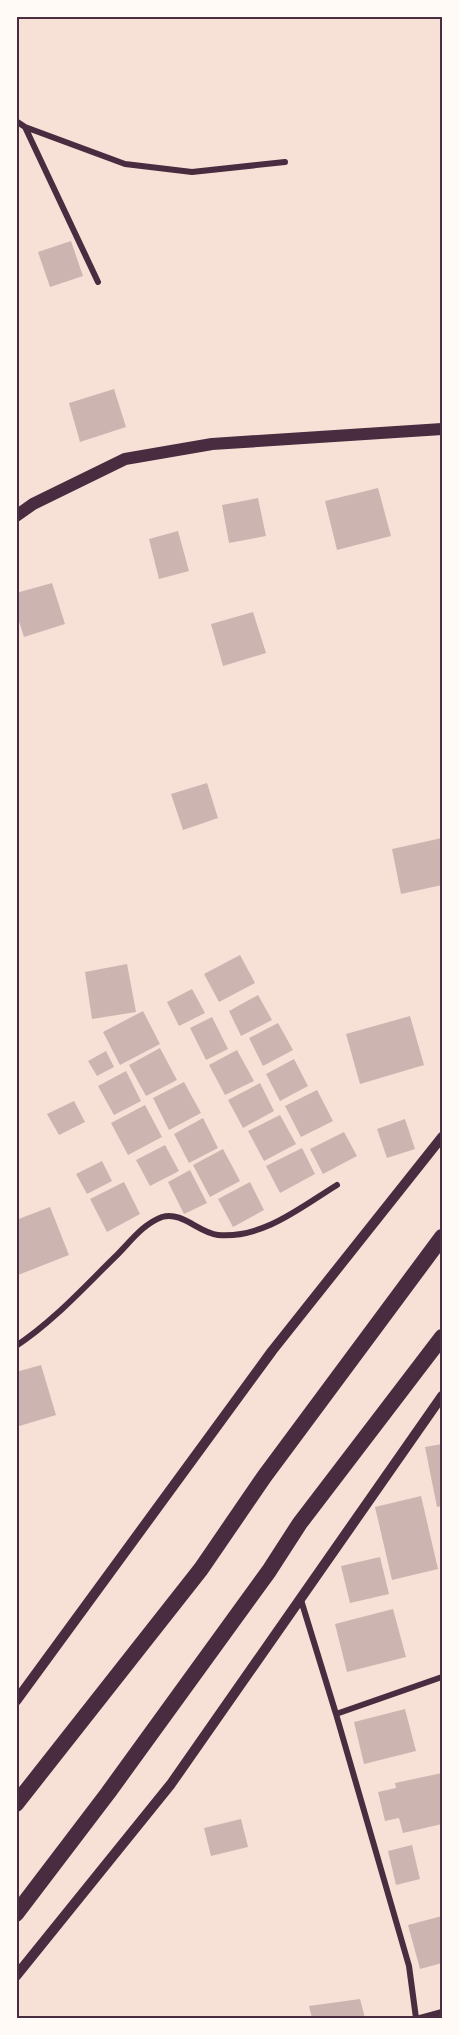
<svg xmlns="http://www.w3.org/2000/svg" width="459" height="2035" font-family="'Titillium Web',sans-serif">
  <rect width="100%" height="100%" fill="#f7e1d7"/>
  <path fill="#ccb4b1" d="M71,241L83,276L50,287L38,252Z
    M114,389L126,427L80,442L69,403Z
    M378,488L391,536L337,550L325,501Z
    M258,498L266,536L229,543L222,505Z
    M178,531L189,571L159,579L149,539Z
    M52,583L65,624L24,637L16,612V593Z
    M253,612L266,653L223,666L211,624Z
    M207,783L218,818L183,830L171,794Z
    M442,838V885L401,894L392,849Z
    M240,955L255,983L219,1002L204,974Z
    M127,964L136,1012L92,1019L85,972Z
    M192,989L205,1013L179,1026L167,1002Z
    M258,995L272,1020L241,1036L229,1011Z
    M143,1011L160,1044L120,1065L103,1032Z
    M410,1016L424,1065L360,1084L346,1034Z
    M212,1017L228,1049L206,1060L190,1028Z
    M278,1023L293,1050L263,1066L249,1038Z
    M160,1048L177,1080L146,1096L129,1065Z
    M237,1050L254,1081L225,1095L209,1065Z
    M106,1051L114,1067L97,1076L88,1061Z
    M294,1059L308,1086L280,1101L266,1074Z
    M126,1071L141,1101L114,1115L98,1086Z
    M184,1082L201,1113L169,1130L153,1098Z
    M260,1083L274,1111L243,1128L228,1100Z
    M317,1090L333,1121L301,1137L285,1106Z
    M74,1101L85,1122L59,1135L47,1114Z
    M145,1105L162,1137L128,1155L111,1123Z
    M280,1115L296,1144L264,1161L248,1131Z
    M203,1118L218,1148L189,1163L174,1134Z
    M405,1119L415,1149L387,1158L377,1129Z
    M344,1132L357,1156L323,1174L310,1149Z
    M165,1145L179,1171L150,1186L136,1160Z
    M302,1148L315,1174L280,1193L266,1166Z
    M223,1149L240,1181L210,1197L193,1165Z
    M102,1161L112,1181L87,1194L76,1174Z
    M190,1170L207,1203L184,1214L168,1182Z
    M124,1182L140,1214L107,1232L90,1199Z
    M250,1182L264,1210L233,1227L218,1199Z
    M50,1207L69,1255L18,1275L16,1220Z
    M41,1365L56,1415L16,1427V1372Z
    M442,1444V1506L437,1507L425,1447Z
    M421,1496L438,1569L392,1580L375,1507Z
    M380,1557L389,1594L350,1603L341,1566Z
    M393,1609L406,1657L347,1672L335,1624Z
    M405,1709L416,1751L364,1764L354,1722Z
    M442,1773V1824L403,1833L399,1818L385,1821L378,1792L396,1788L395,1783Z
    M241,1819L248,1847L211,1856L204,1828Z
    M412,1845L420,1879L396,1885L388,1851Z
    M442,1916V1963L420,1969L408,1925Z
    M360,1999L365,2018H312L309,2006Z"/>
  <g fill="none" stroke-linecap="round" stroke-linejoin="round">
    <path stroke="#4a2c40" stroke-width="6" d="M16,121L25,127L98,282
      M25,127L125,164L192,172L285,162
      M16,1346C54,1321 85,1286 117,1255C131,1241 143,1224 162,1217C182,1211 199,1233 218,1235C263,1239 301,1207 337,1185
      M301,1600L336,1714
      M416,2018L409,1966L336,1714L442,1677
      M420,2018L442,2012"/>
    <path stroke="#4a2c40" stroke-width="10" d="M16,1701L272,1351L442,1137
      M16,1976L171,1784L442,1396"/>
    <path stroke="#4a2c40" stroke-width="12" d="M16,516L33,504L125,459L212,444L442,429"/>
    <path stroke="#4a2c40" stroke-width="16" d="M16,1804L201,1569L264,1477L442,1237
      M16,1914L108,1793L269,1571L300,1523L442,1337"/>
  </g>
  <rect width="459" height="2035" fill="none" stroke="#fffaf5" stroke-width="36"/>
  <rect x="18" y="18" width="423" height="1999" fill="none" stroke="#4a2c40" stroke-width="2"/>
</svg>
